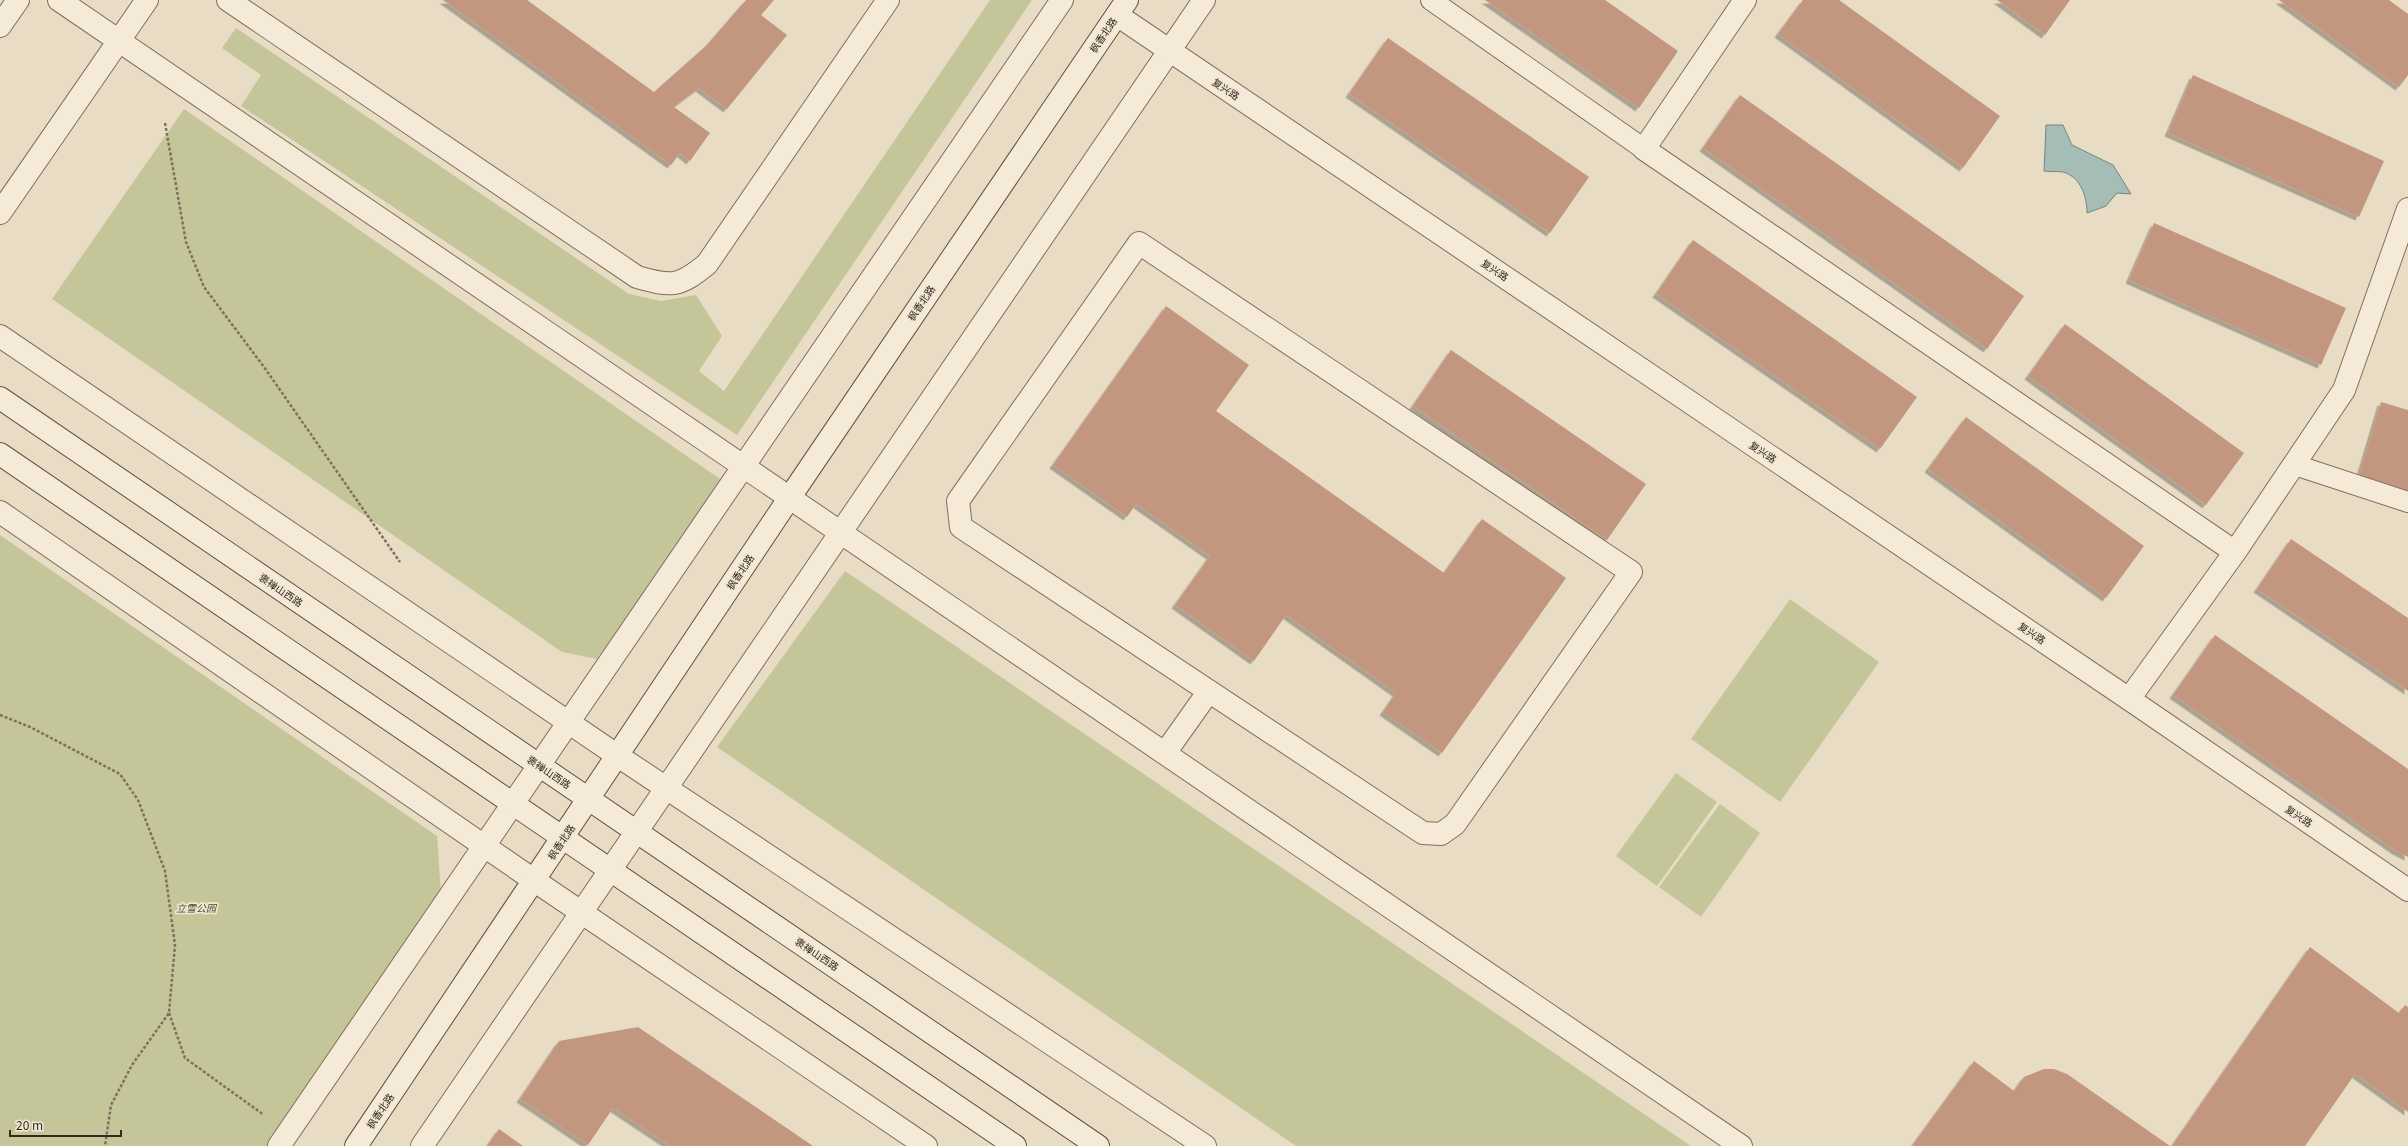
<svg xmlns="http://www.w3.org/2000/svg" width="2408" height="1146" font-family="Georgia,'Noto Sans SC',serif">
  <defs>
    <filter id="shadow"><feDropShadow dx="-3.5" dy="3.5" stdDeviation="0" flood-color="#0004"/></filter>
  </defs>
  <rect width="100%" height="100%" fill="#e9dcc5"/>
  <path fill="#c4c69a" d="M990,0H1032L737,435L241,106L261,75L222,48L236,28L629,294L661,301L696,295L722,336L699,371L724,391Z
    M184,109L723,481L597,659L562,652L52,299Z
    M0,535L437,836L441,894L272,1146H0Z
    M845,571L1691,1146H1296L717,747Z
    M1790,599L1879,662L1780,802L1691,739Z
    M1676,773L1717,802L1657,886L1616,856Z
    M1720,804L1760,833L1701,917L1659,887Z"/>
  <path fill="#a6bdb5" stroke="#6e8a81" d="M2046,125H2063L2072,145L2113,165L2131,194L2117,193L2106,206L2087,213C2087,197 2081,177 2063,172C2058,171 2050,172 2044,171Z"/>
  <path fill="#c3967f" filter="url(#shadow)" d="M443,0H527L654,92L707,45L746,0H774L761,15L787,35L727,109L699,88L674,107L710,133L690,161L680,153L671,165Z
    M1485,0H1605L1678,51L1639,108Z
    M1803,0H1839L2000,116L1963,168L1778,34Z
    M1997,0H2070L2045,35Z
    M2279,0H2389L2408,14V75L2399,87Z
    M1388,38L1589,177L1550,233L1349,94Z
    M2193,75L2384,161L2359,217L2168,133Z
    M1740,95L2024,296L1987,349L1703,148Z
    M2154,223L2346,308L2321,365L2129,280Z
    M1693,240L1917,397L1880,449L1656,294Z
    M1166,306L1249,365L1216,411L1444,573L1482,519L1566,578L1442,753L1383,712L1396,693L1286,615L1254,661L1175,605L1210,556L1136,504L1127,517L1053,465Z
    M2065,324L2244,453L2206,505L2028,376Z
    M1451,350L1646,484L1607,540L1413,406Z
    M2381,402L2408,410V491L2359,476Z
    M1966,417L2144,546L2106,598L1928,469Z
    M2291,539L2408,618V691L2257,589Z
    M2215,635L2408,769V857L2396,851L2173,695Z
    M2310,947L2399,1013L2405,1005L2408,1007V1112L2355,1074L2305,1146H2172Z
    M638,1027L813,1146H670L613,1108L588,1145L520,1099L559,1041Z
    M1974,1061L2014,1091L2024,1077L2044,1069H2054L2067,1074L2170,1146H1912Z
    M499,1129L523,1146H487Z"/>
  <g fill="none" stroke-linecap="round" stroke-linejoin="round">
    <g stroke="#826e5d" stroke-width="22">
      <path id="service" d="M1431,0L1644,149
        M2295,465L2408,502"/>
    </g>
    <g stroke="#826e5d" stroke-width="24">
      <path id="minor" d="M59,0L1741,1146
        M228,0L637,277C672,287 679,287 707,264L888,0
        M1745,0L1644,149L2235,552
        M0,26L18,0
        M0,213L147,0
        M1139,243L1631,572L1455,824L1441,834L1423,833L961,527L958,501Z
        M0,336L618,756L1205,1146
        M0,512L535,881L926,1146
        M2129,699L2235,552L2344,390L2408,209
        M1165,753L1209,691
        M279,1146L1062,0
        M422,1146L1204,0"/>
    </g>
    <g stroke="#826e5d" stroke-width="24">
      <path id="tertiary" d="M1117,15L2129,699L2408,890"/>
    </g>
    <g stroke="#644f40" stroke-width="24">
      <path id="secondary" d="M0,398L1098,1146
        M0,454L1015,1146
        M356,1146L790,497L1127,0"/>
    </g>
    <path stroke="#826e5d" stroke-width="2.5" stroke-dasharray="3 2" stroke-linecap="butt" d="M165,123L186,242L204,287L264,367L400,562
      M0,715L30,727L120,774L138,800L165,871L175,945L169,1013L132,1065L111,1105L105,1146
      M169,1013L185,1058L264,1115"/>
    <use href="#service" stroke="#f5ead8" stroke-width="20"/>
    <use href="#minor" stroke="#f5ead8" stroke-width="22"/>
    <use href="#tertiary" stroke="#f5ead8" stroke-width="22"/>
    <use href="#secondary" stroke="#f5ead8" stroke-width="22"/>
  </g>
  <g text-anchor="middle" stroke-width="3.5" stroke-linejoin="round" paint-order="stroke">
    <g font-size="10" fill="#34281f" stroke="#f1e7d4">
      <text transform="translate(1103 35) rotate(-56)" y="4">枫香北路</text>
      <text transform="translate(1226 89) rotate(34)" y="4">复兴路</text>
      <text transform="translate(1495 270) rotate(34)" y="4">复兴路</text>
      <text transform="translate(921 303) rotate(-56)" y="4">枫香北路</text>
      <text transform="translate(1763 452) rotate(34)" y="4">复兴路</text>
      <text transform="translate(740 572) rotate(-56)" y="4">枫香北路</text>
      <text transform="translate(281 590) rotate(34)" y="4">褒禅山西路</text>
      <text transform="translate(2032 633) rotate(34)" y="4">复兴路</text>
      <text transform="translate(549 772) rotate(34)" y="4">褒禅山西路</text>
      <text transform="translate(2299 816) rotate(34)" y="4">复兴路</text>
      <text transform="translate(561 842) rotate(-56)" y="4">枫香北路</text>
      <text transform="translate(817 954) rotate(34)" y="4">褒禅山西路</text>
      <text transform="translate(380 1111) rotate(-56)" y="4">枫香北路</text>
    </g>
    <g font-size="10" font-style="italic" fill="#484e28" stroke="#f1e7d4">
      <text x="196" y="912">立雪公园</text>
    </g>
  </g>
  <path d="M10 1130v6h111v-6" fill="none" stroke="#34281f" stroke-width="2"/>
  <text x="16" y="1130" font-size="12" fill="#34281f" stroke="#f1e7d4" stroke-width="3" paint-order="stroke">20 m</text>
</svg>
